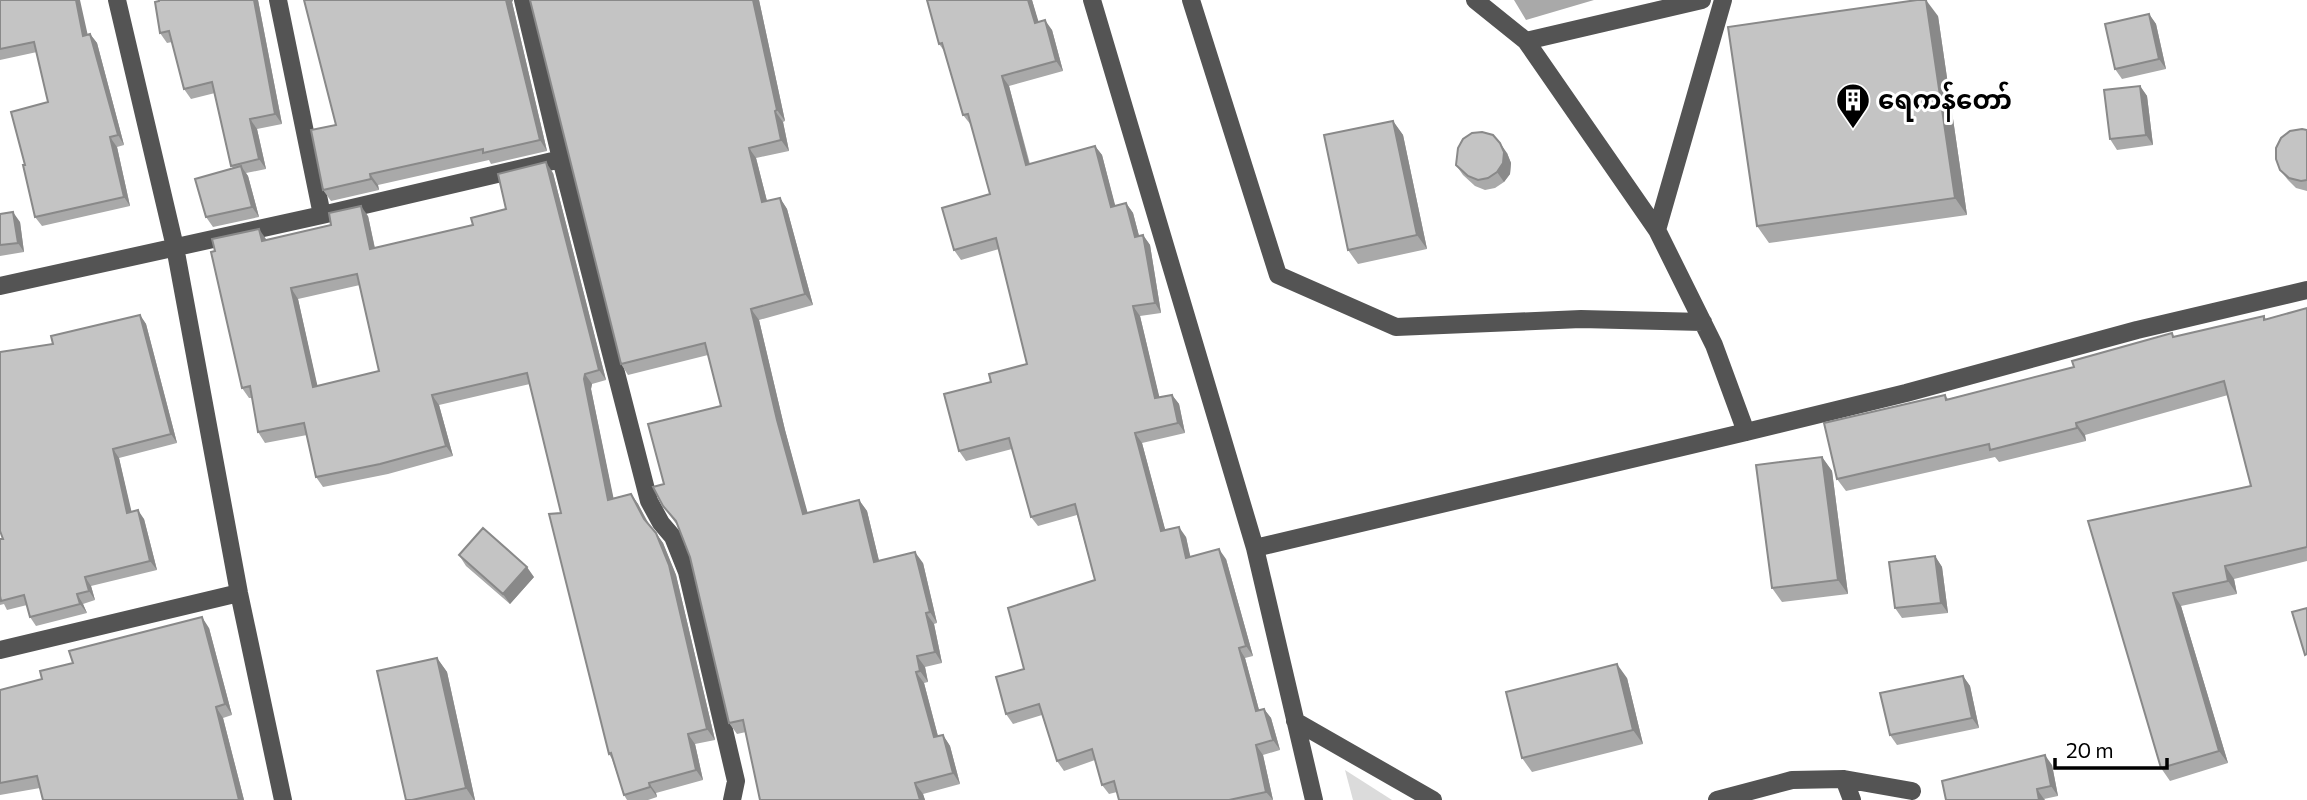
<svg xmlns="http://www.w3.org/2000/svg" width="2307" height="800" font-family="Commissioner,'Noto Sans Myanmar',sans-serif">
  <rect width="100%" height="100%" fill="#fff"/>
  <path fill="#dbdbdb" d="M1345,770L1392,800H1353Z"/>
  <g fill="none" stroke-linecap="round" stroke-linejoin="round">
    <path stroke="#545454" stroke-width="18" d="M117,0L175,247L239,593L283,800
      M278,0L322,215
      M523,0L561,159L649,501L661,523L673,537L687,572L736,781L732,800
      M1092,0L1255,548L1314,800
      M1191,0L1278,275L1396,327L1581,319L1703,322
      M1475,0L1526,41L1702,0
      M1526,41L1657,230L1714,345L1746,432
      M1657,230L1723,0
      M0,286L322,215L561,159
      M1255,548L1746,432L1906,393L2137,330L2307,290
      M0,650L239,593
      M1295,721L1433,800
      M1844,779L1852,800
      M1717,800L1792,780L1844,779L1912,791"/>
  </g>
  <path fill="#a9a9a9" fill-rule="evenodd" d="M0,0L88,35L90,34L97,43L124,145L117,147L130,206L42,226L35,217L25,165L48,102L37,52L0,60Z
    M159,0H258L282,124L257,129L266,169L246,173L248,176L259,217L213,227L206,217L233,168L231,166L215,93L191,99L184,89L172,42L167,43L160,33Z
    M304,0H513L512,2L547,151L491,164L489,160L378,185L379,190L331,201L323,190L336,125Z
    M530,0H759L785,121L783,122L789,151L756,158L767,201L780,198L787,209L813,305L759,320L785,430L807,513L859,500L867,511L879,561L923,563L937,623L934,624L942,663L925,667L928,682L924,683L938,736L943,735L950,746L960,784L923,794L925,800H760L746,732L737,734L729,723L690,557L677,525L663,506L664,484L721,406L708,355L628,375L621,364Z
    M926,0H1032L1038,22L1052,30L1063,71L1009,86L1030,164L1095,146L1102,155L1115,206L1126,203L1133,213L1139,236L1143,235L1150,245L1161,313L1140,316L1159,397L1172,395L1179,404L1185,433L1142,443L1165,530L1186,537L1190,557L1226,559L1253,656L1245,658L1259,710L1264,709L1271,718L1280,750L1263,755L1273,800H1119L1117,792L1109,794L1102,785L1095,760L1064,771L1057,761L1042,715L1013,724L1006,714L1024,669L1095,580L1077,515L1038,526L1031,517L1012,449L966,461L959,451L991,382L1027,364L999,249L961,260L954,250L990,194L971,125L963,115L945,52L939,44L928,3Z
    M1514,0H1594L1526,20Z
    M2149,14L2156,24L2166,69L2122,79L2115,69Z
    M1938,16L1967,215L1769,243L1757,226Z
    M2140,86L2147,96L2153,145L2117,150L2110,139Z
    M1393,121L1403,135L1427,249L1358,264L1348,250Z
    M2307,130V191L2296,188L2288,180L2280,170Z
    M1507,153L1511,163L1510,174L1504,182L1495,188L1485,190L1475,186L1463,175L1456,165Z
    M553,173L606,380L592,384L591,389L613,498L631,494L638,504L649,524L663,543L676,575L715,740L695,744L703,780L656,793L657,797L648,800H627L624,795L612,759L609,754L561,513L530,384L439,405L453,456L388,474L323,487L316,477L307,435L265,443L258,432L252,398H249L242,388L266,240L368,216L375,248L473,225L506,209ZM360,285L379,371L317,386L298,299Z
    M0,214L20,222L24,252L0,256Z
    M2307,308V561L2234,579L2237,594L2181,606L2228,763L2170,781L2161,768L2088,521L2251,486L2228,395L2085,435L2086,441L1999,462L1995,457L1846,491L1837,479L1945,395L1948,399L2074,367L2175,337L2264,316L2266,319Z
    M140,315L146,324L177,443L119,458L131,512L144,519L157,570L91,586L95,600L83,604L87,613L36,626L30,617L27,605L7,610L4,604L0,605V539H3L53,344Z
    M1822,457L1832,471L1848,594L1782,602L1772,588Z
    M459,555L534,577L510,604L466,566Z
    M1935,556L1942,567L1948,613L1902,618L1895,608Z
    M209,628L232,715L223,718L244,800H43L40,788L0,795V690L42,679L73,663Z
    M437,658L447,672L475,800H406Z
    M1963,676L1970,686L1979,728L1897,745L1890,735Z
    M1627,678L1643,744L1532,772L1522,758Z
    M2052,765L2058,796L2044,799L2045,800H1946Z"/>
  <path fill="#898989" d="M76,0H80L90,45L83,36Z
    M254,0H258L282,124L275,114Z
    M506,0H513L512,2L547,151L540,140Z
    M753,0H759L785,121L777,110Z
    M1028,0H1032L1042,33L1035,23Z
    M1926,0L1938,16L1967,215L1955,198Z
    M2149,14L2156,24L2166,69L2159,59Z
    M1045,20L1052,30L1063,71L1056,61Z
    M90,34L97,43L124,145L118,135Z
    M1002,76L1009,86L1032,175L1026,165Z
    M2140,86L2147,96L2153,145L2146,135Z
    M775,111L783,122L789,151L781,140Z
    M250,119L257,129L266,169L259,159Z
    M1393,121L1403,135L1427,249L1417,235Z
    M110,137L117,147L130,206L124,197Z
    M1500,143L1507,153L1511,163L1510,174L1504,182L1497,172Z
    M1095,146L1102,155L1118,216L1111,207Z
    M749,148L756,158L770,213L762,202Z
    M546,162L553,173L606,380L599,370Z
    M241,166L248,176L259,217L252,207Z
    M370,174L378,185L379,190L371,179Z
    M780,198L787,209L813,305L805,294Z
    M1126,203L1133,213L1142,247L1135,237Z
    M361,206L368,216L377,259L370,249Z
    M13,212L20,222L24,252L18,243Z
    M259,229L266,239L269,251L262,241Z
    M1143,235L1150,245L1161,313L1155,303Z
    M291,288L298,299L320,397L313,387Z
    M1133,306L1140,316L1162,408L1155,398Z
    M751,309L759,320L785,430L811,525L803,514L777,420Z
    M140,315L146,324L177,443L171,434Z
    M585,374L592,384L591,389L616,510L608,500L584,379Z
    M432,395L439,405L453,456L446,446Z
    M1172,395L1179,404L1185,433L1178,423Z
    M2076,423L2085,435L2086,441L2077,428Z
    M1135,433L1142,443L1168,540L1161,531Z
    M113,449L119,458L134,522L127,513Z
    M1822,457L1832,471L1848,594L1838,580Z
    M631,494L638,504L651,529L644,519Z
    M859,500L867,511L882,573L874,562Z
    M138,510L144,519L157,570L150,561Z
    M1179,527L1186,537L1193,568L1186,558Z
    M656,533L663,543L676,575L715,740L707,729Z
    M1219,549L1226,559L1253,656L1246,646Z
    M915,552L923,563L937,623L930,612Z
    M1935,556L1942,567L1948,613L1941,603Z
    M2225,566L2234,579L2237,594L2228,581Z
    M527,567L534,577L510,604L503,594Z
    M85,577L91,586L95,600L89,591Z
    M2173,593L2181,606L2228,763L2219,751Z
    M77,594L83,604L87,613L80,604Z
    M926,613L934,624L942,663L935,652Z
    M202,617L209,628L232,715L225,704Z
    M1239,648L1245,658L1262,721L1256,711Z
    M917,656L925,667L928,682L920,671Z
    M437,658L447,672L475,800H474L466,788Z
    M1617,664L1627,678L1643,744L1633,730Z
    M916,672L924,683L941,748L934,737Z
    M1963,676L1970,686L1979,728L1972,718Z
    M216,707L223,718L244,800H239Z
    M1264,709L1271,718L1280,750L1273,740Z
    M688,734L695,744L703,780L696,770Z
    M943,735L950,746L960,784L953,773Z
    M1256,745L1263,755L1273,800L1266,792Z
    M2045,755L2052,765L2058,796L2051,786Z
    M649,783L656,793L657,797L650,787Z
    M915,783L923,794L925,800H920Z
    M2037,789L2044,799L2045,800H2039Z"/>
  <path fill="#c4c4c4" stroke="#898989" stroke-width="2" fill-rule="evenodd" d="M0,0H76L83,36L90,34L118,135L110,137L124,197L35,217L23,165H25L11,112L48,102L34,42L0,49Z
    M159,0H254L275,114L250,119L259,159L231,166L212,82L184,89L169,31L160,33L155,2L159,1Z
    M304,0H506L540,140L483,153V149L370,174L371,179L323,190L311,130L336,125Z
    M530,0H753L777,110L775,111L781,140L749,148L762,202L780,198L805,294L751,309L777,420L803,514L859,500L874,562L915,552L930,612L926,613L935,652L917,656L920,671L916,672L934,737L943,735L953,773L915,783L920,800H760L743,720L729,723L690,557L676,521L663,506L653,487L664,484L648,424L721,406L705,343L621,364Z
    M927,0H1028L1035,23L1045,20L1056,61L1002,76L1026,165L1095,146L1111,207L1126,203L1135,237L1143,235L1155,303L1133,306L1155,398L1172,395L1178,423L1135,433L1161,531L1179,527L1186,558L1219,549L1246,646L1239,648L1256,711L1264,709L1273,740L1256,745L1266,792L1229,800H1119L1114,781L1102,785L1092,749L1057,761L1039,704L1006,714L996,677L1024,669L1008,608L1095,580L1075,504L1031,517L1009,438L959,451L944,394L991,382L989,374L1027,364L996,238L954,250L942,208L990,194L968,114L963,115L942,43L939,44Z
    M1917,0H1926L1955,198L1757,226L1728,27Z
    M2149,14L2159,59L2115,69L2105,24Z
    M2140,86L2146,135L2110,139L2104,90Z
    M1393,121L1417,235L1348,250L1324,135Z
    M2302,129L2307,130V180L2301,181L2289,178L2280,170L2276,159V148L2281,138L2290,131Z
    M1482,132L1493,135L1500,143L1504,152L1503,163L1497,172L1488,178L1478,180L1468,176L1456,165L1458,148L1463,139L1472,133Z
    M546,162L599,370L585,374L584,379L608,500L631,494L644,519L656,533L669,565L707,729L688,734L696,770L649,783L650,787L624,795L611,753L609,754L549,514L561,513L527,373L432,395L446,446L380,464L316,477L304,423L258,432L250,386L242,388L211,252L215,251L212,239L259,229L262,241L331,225L329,213L361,206L370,249L473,225L471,218L506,209L498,174ZM357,274L379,371L313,387L291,288Z
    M241,166L252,207L206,217L195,179Z
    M13,212L18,243L0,245V214Z
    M2307,308V547L2225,566L2228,581L2173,593L2219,751L2161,768L2088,521L2251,486L2224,381L2076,423L2077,428L1990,450L1989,444L1837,479L1824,423L1945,395L1946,400L2074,367L2072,361L2172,333L2173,337L2264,316V320Z
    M140,315L171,434L113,449L127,513L138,510L150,561L85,577L89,591L77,594L80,604L30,617L24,595L1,601L0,596V539H3L0,531V352L53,344L51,336Z
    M1822,457L1838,580L1772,588L1756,465Z
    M483,528L527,567L503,594L459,555Z
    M1935,556L1941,603L1895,608L1889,562Z
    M2307,608V654L2305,655L2292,612Z
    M202,617L225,704L216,707L239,800H43L37,776L0,783V690L42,679L40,671L73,663L69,651Z
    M437,658L466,788L412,800H406L377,671Z
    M1617,664L1633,730L1522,758L1506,692Z
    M1963,676L1972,718L1890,735L1880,693Z
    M2045,755L2051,786L2037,789L2039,800H1946L1942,781Z"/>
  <defs>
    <g id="building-pin" transform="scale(1.75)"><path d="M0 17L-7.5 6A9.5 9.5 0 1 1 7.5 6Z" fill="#000" stroke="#fff"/><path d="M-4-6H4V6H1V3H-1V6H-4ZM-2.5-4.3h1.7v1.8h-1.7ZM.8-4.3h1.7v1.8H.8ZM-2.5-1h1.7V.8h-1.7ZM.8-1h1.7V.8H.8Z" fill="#fff"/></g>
  </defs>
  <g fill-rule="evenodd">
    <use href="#building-pin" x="1853" y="100"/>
  </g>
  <g text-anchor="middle" stroke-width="6" stroke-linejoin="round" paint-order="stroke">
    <g font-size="26" font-weight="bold" fill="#000" stroke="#fff" text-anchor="start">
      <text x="1878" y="109">ရေကန်တော်</text>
    </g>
  </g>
  <path d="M2055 758v10h112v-10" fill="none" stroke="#000000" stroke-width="3.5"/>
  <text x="2066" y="758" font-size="21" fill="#000000" stroke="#ffffff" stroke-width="5" paint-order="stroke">20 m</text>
</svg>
